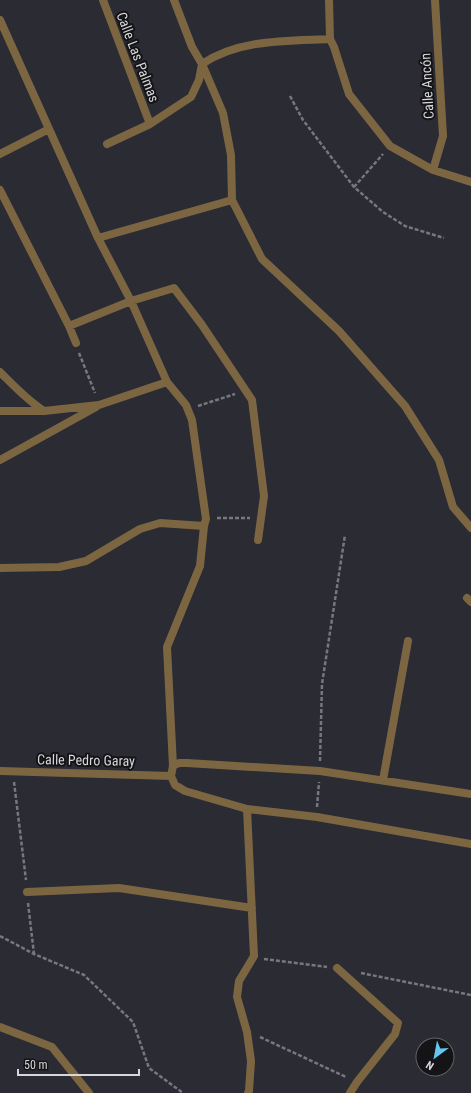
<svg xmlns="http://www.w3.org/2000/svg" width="471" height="1093" font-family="'Roboto Condensed',sans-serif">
  <rect width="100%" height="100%" fill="#2b2b33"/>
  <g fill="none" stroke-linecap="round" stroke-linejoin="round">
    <path stroke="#77777e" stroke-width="2.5" stroke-dasharray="4 2" stroke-linecap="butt" d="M290,96L303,120L354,187L383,212L405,226L444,238
      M354,187L383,154
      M79,353L95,393
      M198,406L235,394
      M217,518H250
      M320,761L322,684L345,535
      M14,782L26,880
      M317,807L319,782
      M28,903L34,954
      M0,936L34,954L84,975L133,1022L149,1068L183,1093
      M264,959L327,967
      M361,973L471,995
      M260,1037L346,1077"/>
    <path stroke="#7c6642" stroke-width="8" d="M103,0L150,124
      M174,0L192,47L202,64L223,113L231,155L232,200L262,259L339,331L405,406L439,460L453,507L471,528
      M329,0L330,39L334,47L349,94L390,146L433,170L471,182
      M0,20L98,238L131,301L167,382L186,405L192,420L206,519L204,526L200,566L167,647L173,766L171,776L175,785L185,791L247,809L317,817L471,844
      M107,144L150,124L191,97L199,80L202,64C239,39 287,41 330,39
      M0,154L49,129
      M433,170L443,136L435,0
      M0,190L69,326L76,343
      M98,238L232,200
      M69,326L131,301L174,288L202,325L252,400L264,496L258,540
      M0,372C14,386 27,400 44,411
      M0,411H44L99,405L167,382
      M0,460L96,407
      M0,568L59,567L86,561L140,529L160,523L204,526
      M467,598L471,602
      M173,766L179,763H187L320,771L471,794
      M0,771L171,776
      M383,780L408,641
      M247,809L254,956L239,981L237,997L247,1032L251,1061L249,1091L248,1093
      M27,892L119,888L252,908
      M337,968L398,1023L395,1034L357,1082L350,1093
      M0,1027L52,1047L89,1093"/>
  </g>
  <g text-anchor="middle" stroke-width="4" stroke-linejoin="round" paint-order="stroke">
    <g font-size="14" fill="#d6d6db" stroke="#141417">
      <text transform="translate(138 57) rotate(69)" y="5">Calle Las Palmas</text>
      <text transform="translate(427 86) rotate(-93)" y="5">Calle Ancón</text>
      <text transform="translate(86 760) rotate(1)" y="5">Calle Pedro Garay</text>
    </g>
  </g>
  <g transform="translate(435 1057) rotate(212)"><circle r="19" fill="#141417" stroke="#626265"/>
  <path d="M0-3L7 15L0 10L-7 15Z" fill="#65c5ee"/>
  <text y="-6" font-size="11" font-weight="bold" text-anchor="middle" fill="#d6d6db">N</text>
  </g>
  <path d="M18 1069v6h121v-6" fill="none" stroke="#d6d6db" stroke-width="2"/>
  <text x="24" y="1069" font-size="12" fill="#d6d6db" stroke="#141417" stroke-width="3" paint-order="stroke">50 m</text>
</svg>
